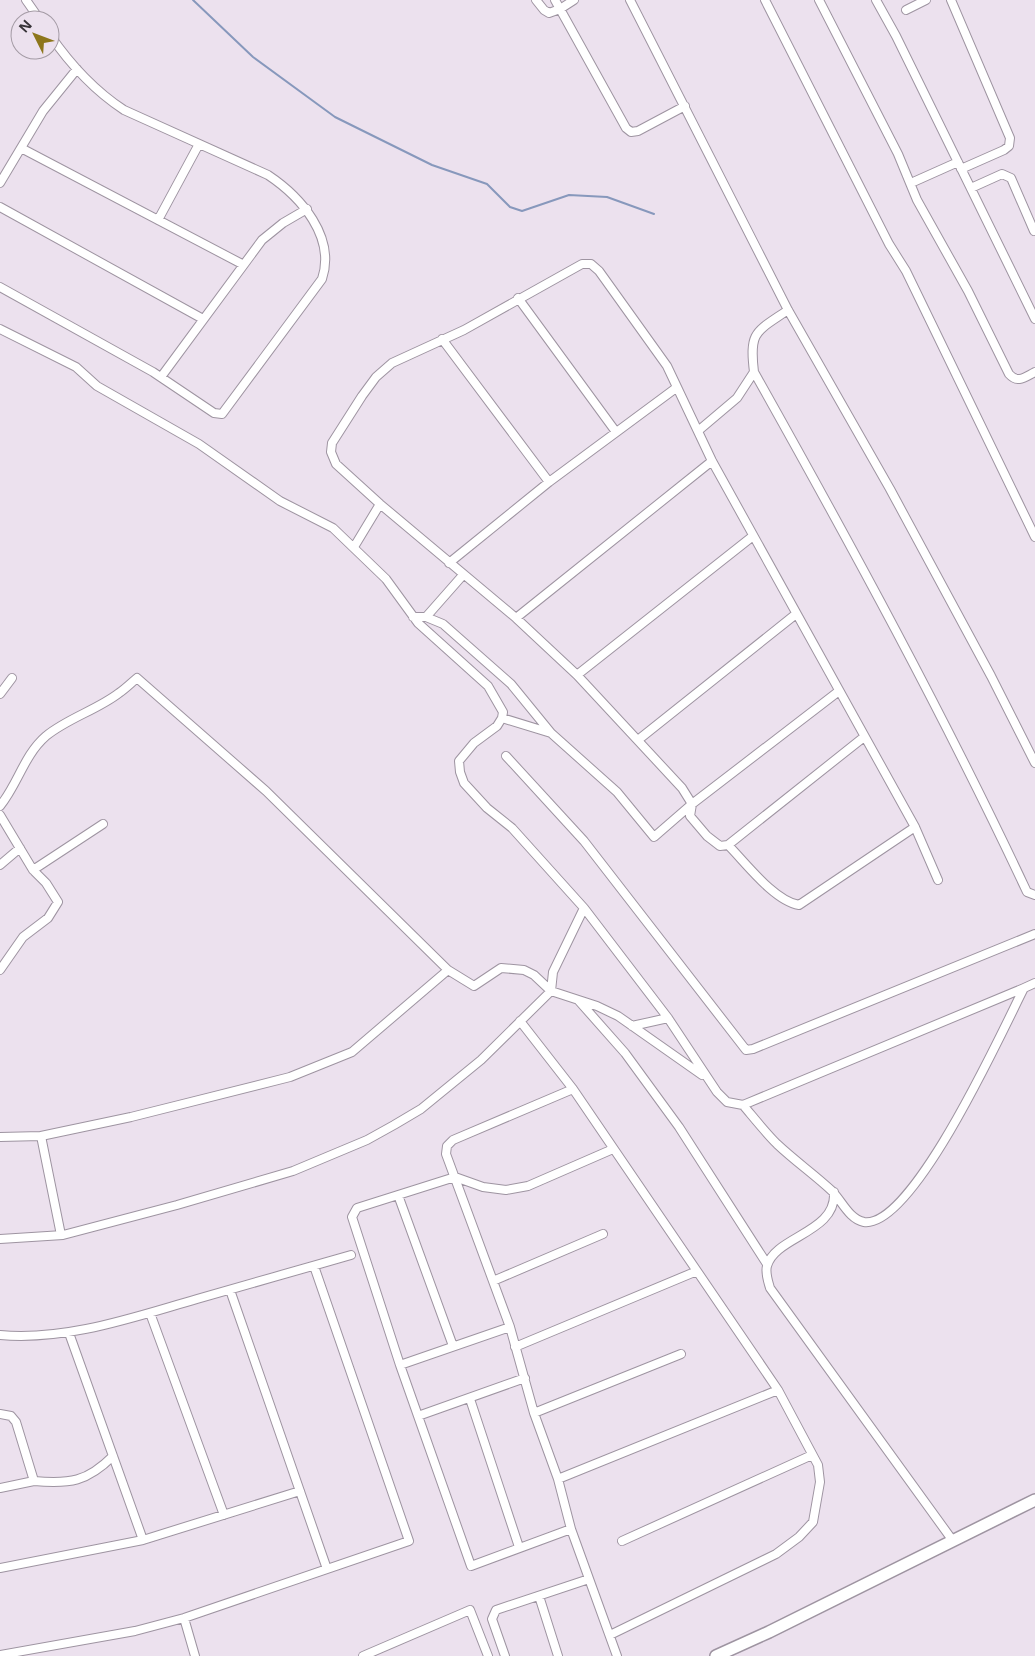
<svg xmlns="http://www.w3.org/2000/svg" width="1035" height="1656" font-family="'Open Sans',sans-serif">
  <rect width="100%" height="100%" fill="#ece1ee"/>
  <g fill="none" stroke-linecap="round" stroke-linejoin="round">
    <path stroke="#8798bc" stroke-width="2" d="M193,0L253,57L335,117L432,165L487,184L510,207L522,211L569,195L607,197L654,214"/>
    <g stroke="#9e94a1" stroke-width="10">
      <path id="street" d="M26,0L40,20
        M536,0L544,10L549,13L560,9L626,128L631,132L638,131L685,106
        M555,0L560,9L574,0
        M630,0L788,310L890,489L991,676L1035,763
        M765,0L889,244L906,271L1035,537
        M819,0L898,154L917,200L968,291L1009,374C1018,384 1025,377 1035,372
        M876,0L896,36L1035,319
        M951,0L1010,138L1009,146L1004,150L961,169
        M906,10L926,0
        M21,148L242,264
        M0,183L43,111L77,69
        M911,183L958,162
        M971,188L1002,174L1011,178L1034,231
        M0,207L203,319
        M158,220L199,144
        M0,287L153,372L214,413L222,414L322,279C336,237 301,197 268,175L124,110C95,91 70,64 50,35
        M518,298L616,432
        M788,310C756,332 749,331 754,372C850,543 944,715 1027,892L1035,895
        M0,329L76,367L97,386L199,444L280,501L333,528L386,579L418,623L488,686L503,712L502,718L497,726L474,743L459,761L460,772L464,783L487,808L512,828L584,908L668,1018L717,1092L727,1102L743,1105L1024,988
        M442,339L549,482
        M161,377L262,240L283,223L307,209
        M698,431L737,398L754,372
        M354,547L380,504
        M449,563L549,482L676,388
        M413,617H426L443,624L511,684L551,733L617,792L654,837L692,804L839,691
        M426,617L463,575
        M516,618L712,461
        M577,675L753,536
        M0,694L12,678
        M502,718L551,733
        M864,737L728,845L720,846L707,836L690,816L692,804L682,788L577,675L516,618L380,504L336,464L331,452L332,443L362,396L376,377L392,363L464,330L582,264H591L599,271L667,366L712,461L915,827L938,880
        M638,740L796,614
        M506,756L584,841L746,1050L753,1049L1035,934
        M0,806C18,784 24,755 46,736C68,718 97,710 119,693C125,689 131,683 137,678L266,791L448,970
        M0,815L33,870L46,883L58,902L48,918L23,937L0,970
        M728,845C745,862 774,901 799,905L915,827
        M0,865L20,848
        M33,870L103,824
        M579,1001L625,1053L679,1127L767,1264
        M520,1021L573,1089L778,1390L818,1465L820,1482L813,1522L799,1537L776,1554L610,1635
        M632,1026L668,1018
        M573,1089L453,1140L447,1146L446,1154L510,1327L534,1413L558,1479L571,1529L617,1656
        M743,1105C754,1118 765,1132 777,1144C795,1161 815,1175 832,1191C842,1201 849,1219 864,1222C913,1229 1003,1029 1024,988L1035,983
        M0,1137L41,1136
        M834,1192C837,1233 775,1236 767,1266C765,1273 768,1281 770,1288L953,1541
        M398,1195L453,1346
        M61,1235L41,1136L131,1117L290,1077L352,1052L448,970L474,986L501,968L524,970L534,975L551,991L597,1006L618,1016L702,1075
        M0,1239L63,1235L177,1205L293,1171L367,1140L394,1125L421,1109L481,1060L551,991L553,972L584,908
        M493,1281L603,1234
        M230,1290L327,1569
        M150,1313L224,1515
        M69,1333L143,1540
        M0,1335C67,1341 134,1317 197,1299C248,1284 300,1270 351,1255
        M515,1347L697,1271
        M400,1365L510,1327
        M470,1399L519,1547
        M534,1413L681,1354
        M0,1414L11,1416L16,1422L34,1481L0,1488
        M418,1416L525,1378
        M558,1479L778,1390
        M34,1481C70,1484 87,1482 113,1456
        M571,1529L471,1566L400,1365L352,1217L357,1208L455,1177L483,1187L506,1190L528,1186L613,1149
        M622,1541L812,1455
        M0,1568L143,1540L300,1491
        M539,1596L558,1656
        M184,1618L195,1656
        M0,1655L135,1631L184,1618L409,1541L314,1266
        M363,1656L470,1610L488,1656
        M505,1656L492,1619L496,1610L589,1579"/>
    </g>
    <g stroke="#9e94a1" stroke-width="14">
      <path id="secondary" d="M716,1656L769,1632L1035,1500"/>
    </g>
    <use href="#street" stroke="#fff" stroke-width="8"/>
    <use href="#secondary" stroke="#fff" stroke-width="11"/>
  </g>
  <g transform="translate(35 35) rotate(312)"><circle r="24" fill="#ece1ee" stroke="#a49ba5"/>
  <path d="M0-4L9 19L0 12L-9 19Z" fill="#8d761b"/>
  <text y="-8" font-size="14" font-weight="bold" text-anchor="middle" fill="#373338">N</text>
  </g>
</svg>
